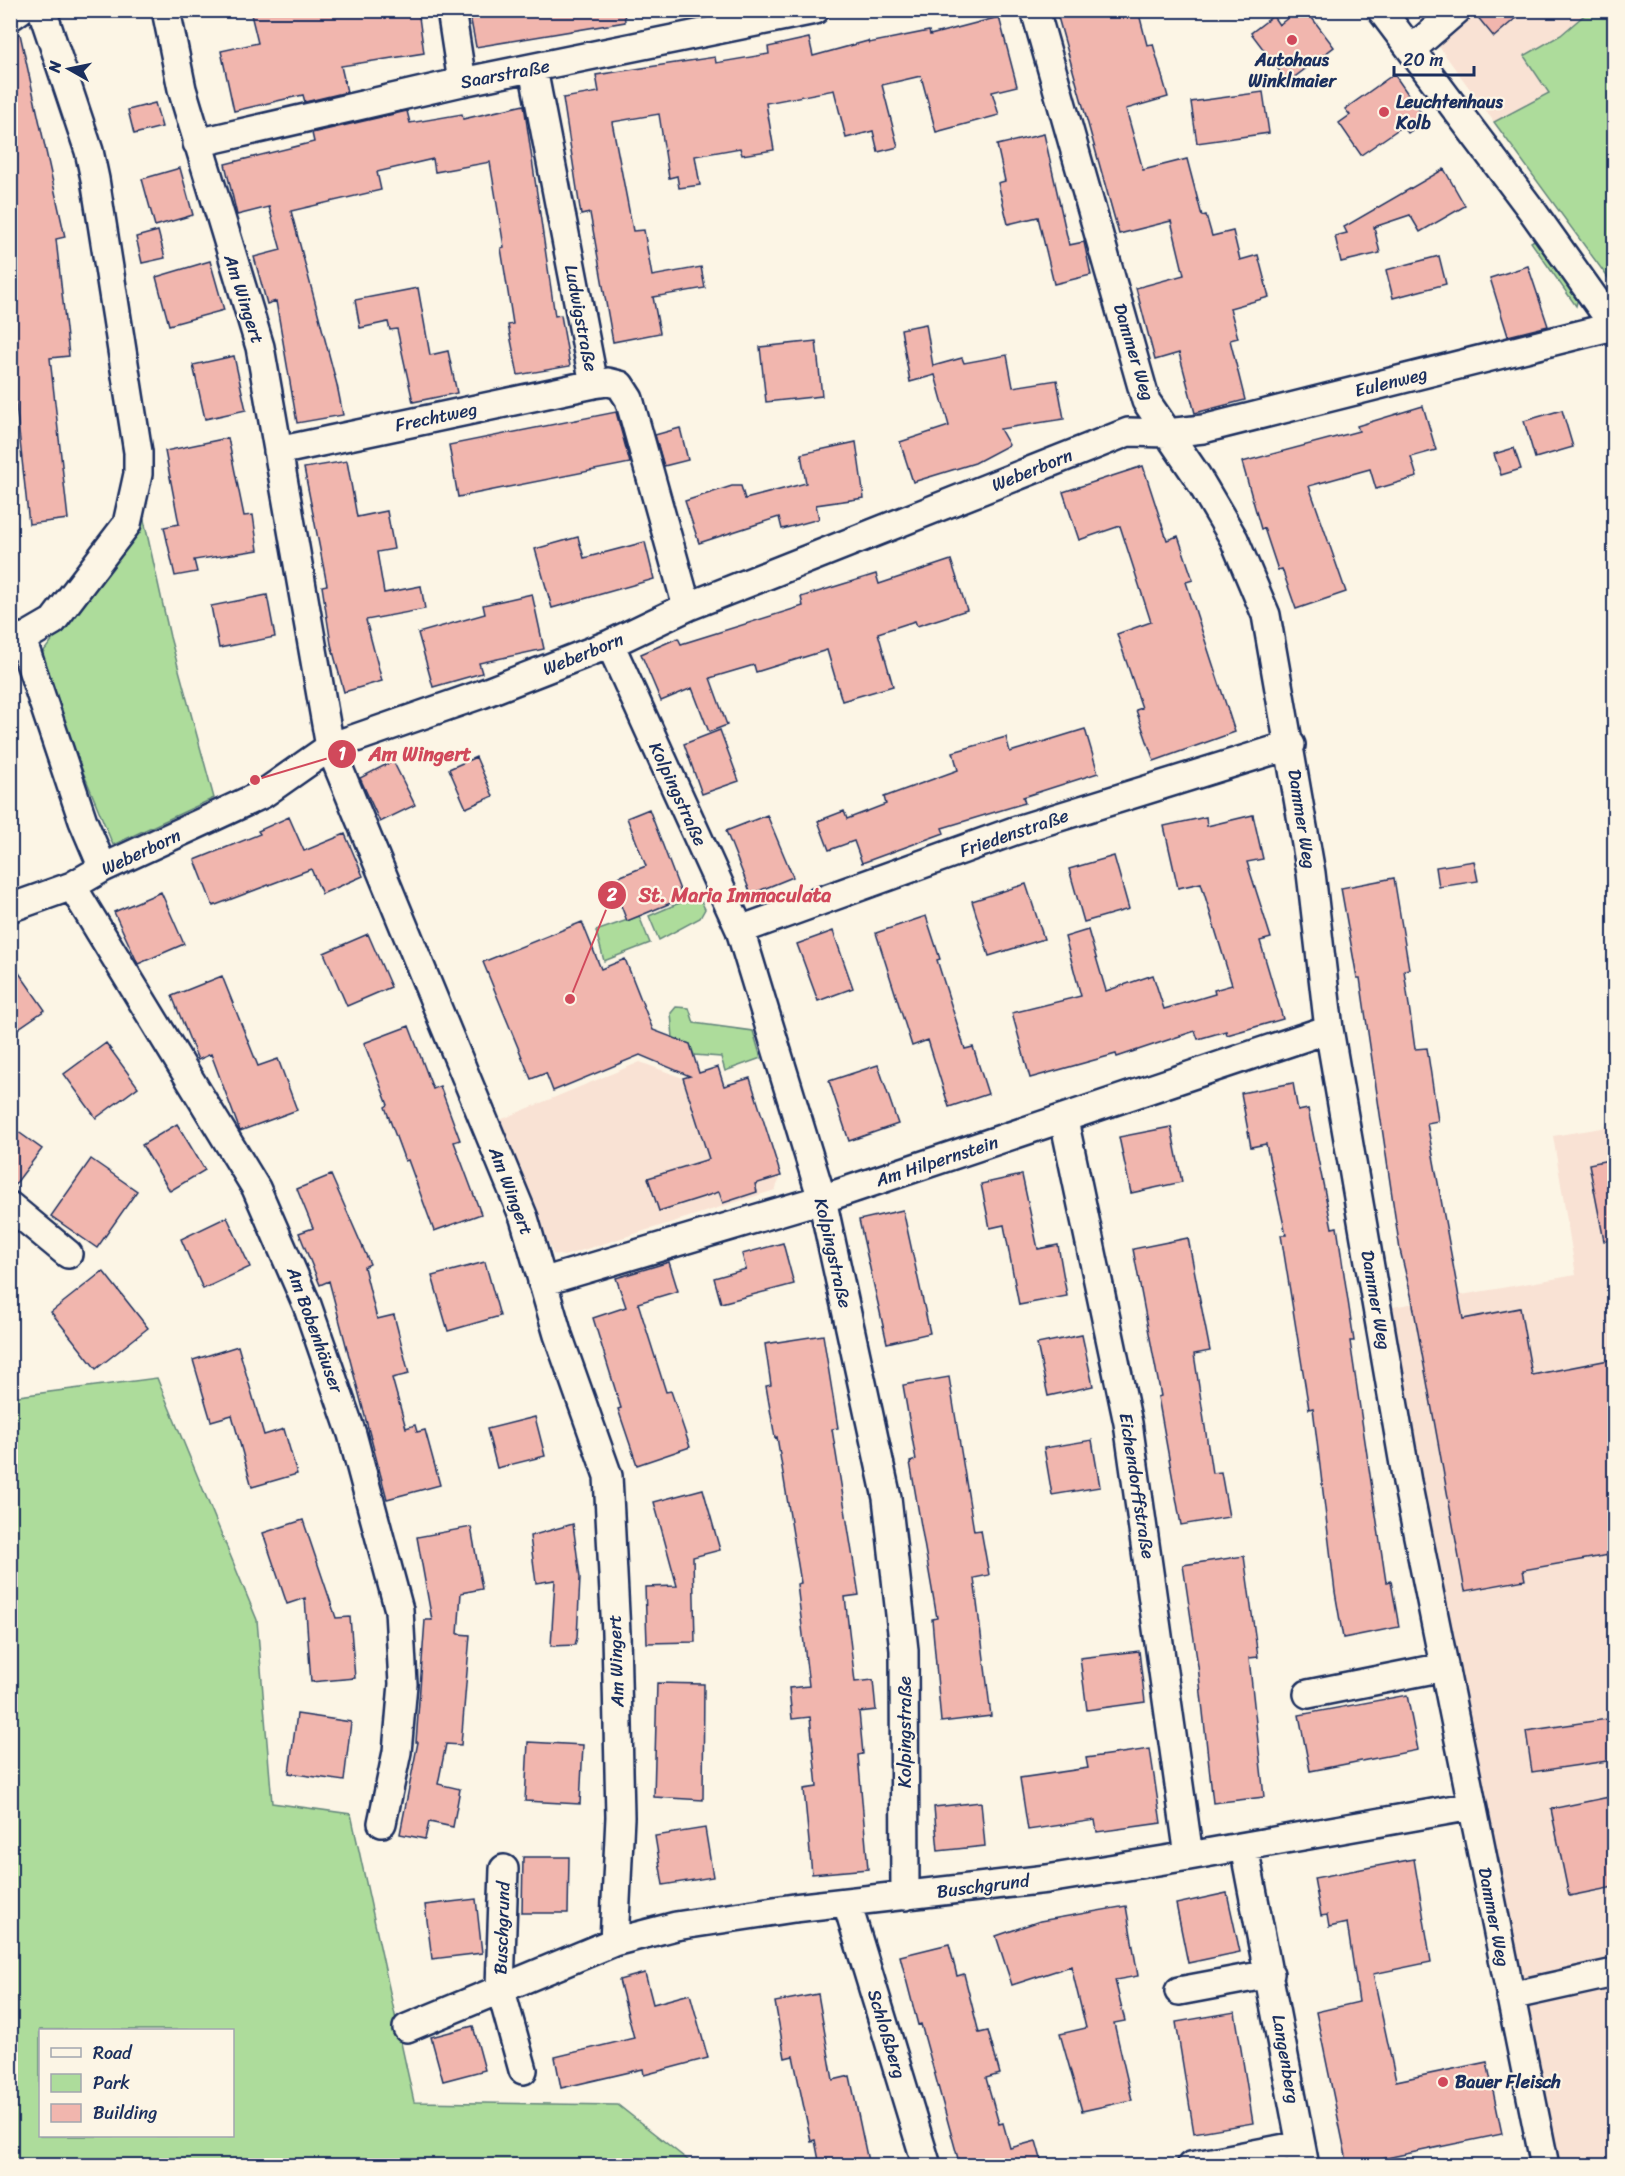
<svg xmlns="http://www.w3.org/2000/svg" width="1625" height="2176" font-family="Sriracha,sans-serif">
  <rect width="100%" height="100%" fill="#fcf5e5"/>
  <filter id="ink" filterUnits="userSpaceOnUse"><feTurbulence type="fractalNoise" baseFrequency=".0167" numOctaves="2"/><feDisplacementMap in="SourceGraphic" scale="12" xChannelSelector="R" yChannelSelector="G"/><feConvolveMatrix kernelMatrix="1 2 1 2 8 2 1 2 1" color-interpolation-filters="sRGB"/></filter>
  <g filter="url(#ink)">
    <path fill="#f9e2d4" d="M1413,11H1589L1561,35L1524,56L1549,93L1494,122Z
      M640,1062L683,1078L718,1067L724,1086L750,1078L781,1176L775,1190L564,1256L553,1254L500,1120Z
      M1614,1126V2165H1549L1381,1309L1576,1275L1553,1136Z"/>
    <path fill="#addc9b" stroke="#64867c" stroke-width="1.5" fill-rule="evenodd" d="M1589,11H1614V286L1494,122L1549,93L1524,56L1561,35Z
      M1539,237L1579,294L1576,306L1531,242Z
      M144,520L170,637L214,798L113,845L37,660Z
      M698,895L705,909L700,918L659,940L649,916Z
      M639,916L650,943L604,961L596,931Z
      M676,1007L689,1008L694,1023L753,1031L761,1058L725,1071L721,1057L694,1055L690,1044L673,1038L671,1013Z
      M157,1378L257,1620L272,1803L351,1814L414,2102L618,2105L694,2165H11V1397ZM40,2030H232V2136H40Z"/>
    <path fill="#f1b6ae" stroke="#1b2f5e" stroke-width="1.5" d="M250,10H418L424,53L341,66L347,92L305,102L303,95L234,111L221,51L258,43Z
      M469,10H624L625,22L476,47Z
      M1056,10H1103L1105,17L1138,10L1147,45L1153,44L1168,97L1126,109L1143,170L1187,159L1202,216L1206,215L1212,236L1233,231L1240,260L1258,255L1269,297L1230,308L1238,338L1230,340L1245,400L1195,413L1179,353L1155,360L1136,288L1184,275L1171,221L1119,234Z
      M1298,10H1306L1334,47L1288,82L1251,33L1273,16L1279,25Z
      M1472,10H1525L1494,37Z
      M999,17L1017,86L992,92L999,115L936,132L921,76L882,85L898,147L878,152L873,131L846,138L834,90L766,103L774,150L742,155L740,148L695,156L700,185L679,188L677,176L669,178L659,114L612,122L633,231L644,230L652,276L701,267L705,288L653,297L660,333L613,342L590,213L581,215L563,98L599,92L596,75L715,57L716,63L769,54L768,47L809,38L813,56L868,41L869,43L929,31L930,35Z
      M20,34L65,237L56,239L69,356L50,358L68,519L29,524L10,349V35Z
      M1394,74L1426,120L1408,133L1403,126L1361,155L1339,123L1350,115L1345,109Z
      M1263,92L1269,133L1197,143L1191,102Z
      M155,103L162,127L134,134L128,110Z
      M524,105L555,316L561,315L570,366L518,375L508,325L513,324L501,248L504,247L490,162L435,172L433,159L377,172L381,190L291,211L337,385L343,415L297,423L276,301L267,304L254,257L281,250L269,207L237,215L225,164L314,142L312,133L407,111L410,123L462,114L463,119Z
      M1044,134L1069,245L1084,242L1091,275L1054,284L1038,217L1008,224L998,183L1005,181L997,145Z
      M180,168L193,215L155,226L142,179Z
      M1444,169L1465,206L1420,232L1410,215L1374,227L1380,253L1341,262L1335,236L1347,233L1344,227Z
      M158,231L165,258L142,263L136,237Z
      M1439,256L1446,284L1393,298L1386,270Z
      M210,261L224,310L169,325L156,277Z
      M1528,266L1548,326L1508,336L1490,278Z
      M418,288L430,355L448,351L457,393L413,402L397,329L390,330L388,322L360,328L355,300Z
      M926,324L933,366L962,358L964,363L1007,355L1013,387L1057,380L1064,419L1000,429L1009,445L975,463L913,482L900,442L949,426L935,375L910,382L901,329Z
      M816,341L822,396L766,402L760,347Z
      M234,356L246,410L205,419L193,365Z
      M1423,406L1436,450L1411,457L1417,477L1376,489L1370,469L1309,486L1346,592L1296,609L1282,569L1278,570L1264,528L1261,529L1242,462L1359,431L1357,426Z
      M1562,410L1573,447L1535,458L1524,421Z
      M616,412L630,463L458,497L449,445Z
      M680,428L688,460L664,466L655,435Z
      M228,438L244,516L253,515L258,550L194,560L197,572L175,576L164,527L179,524L165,451Z
      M856,442L864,498L816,505L819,519L782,529L779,517L699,543L685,501L732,486H741L745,499L806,483L801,454Z
      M1514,448L1521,469L1501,475L1494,454Z
      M347,461L357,517L387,511L394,549L377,552L384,593L421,586L425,609L366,620L382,681L344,692L331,644L322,586L327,585L304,468Z
      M1143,466L1167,540L1178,536L1193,580L1186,582L1235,732L1154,761L1136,710L1142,708L1117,634L1151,622L1120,526L1079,540L1063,492Z
      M578,537L584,558L645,542L654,579L552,608L535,549Z
      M951,560L967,610L917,626L915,621L878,633L893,686L842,701L827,650L756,672L754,665L710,678L727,725L709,732L692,688L661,701L641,654L678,638L681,644L803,606L801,597L876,574L879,584Z
      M532,594L544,649L479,663L482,673L433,687L418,633L485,614L483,605Z
      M267,595L275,637L219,648L211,606Z
      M1085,729L1098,773L1023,797L1025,803L942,828L944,833L862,863L854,841L829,850L818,821L844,811L847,819L886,804L884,797L958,770L953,752L1006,737L1010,752Z
      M720,730L739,781L702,794L684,744Z
      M476,757L493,796L466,808L449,769Z
      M393,761L415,805L380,822L360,778Z
      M649,809L683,898L627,921L611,880L646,866L627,818Z
      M767,815L793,877L751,894L726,831Z
      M1253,815L1263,859L1247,862L1271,938L1260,941L1283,1019L1227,1035L1226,1031L1198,1039L1195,1031L1117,1057L1116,1054L1030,1078L1012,1013L1081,996L1065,937L1088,930L1106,991L1153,975L1164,1009L1215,994L1214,990L1232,985L1201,883L1178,888L1164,826L1206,817L1207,826Z
      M289,817L304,851L345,834L363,876L322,894L311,869L213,906L195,860L260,834L258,831Z
      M1114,856L1129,909L1084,922L1069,869Z
      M1474,861L1478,881L1439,887L1436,867Z
      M1394,878L1409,969L1404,970L1415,1049L1427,1048L1438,1121L1427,1123L1463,1319L1520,1308L1532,1375L1614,1359V1554L1523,1570L1525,1580L1465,1591L1412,1299L1400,1250L1360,978H1357L1341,888Z
      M1026,884L1044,939L989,956L972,901Z
      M161,892L184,944L138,964L114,912Z
      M926,916L940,959L937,960L965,1049L973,1047L988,1094L949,1107L928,1040L912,1046L876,933Z
      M582,922L601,969L625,959L653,1030L690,1044L699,1073L718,1067L724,1086L750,1078L781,1176L755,1184L757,1192L723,1203L719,1192L659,1211L648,1178L709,1159L683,1078L690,1076L640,1055L553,1091L546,1073L531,1079L483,962Z
      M833,931L853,988L818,1001L797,944Z
      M368,934L391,987L347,1006L324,953Z
      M10,960L45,1010L10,1034Z
      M222,976L258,1066L278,1059L297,1110L240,1131L211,1054L198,1060L172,996Z
      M409,1026L433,1089L440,1086L460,1140L454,1142L481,1214L434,1231L408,1160L405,1161L385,1107L388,1105L364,1043Z
      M106,1043L138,1087L96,1118L64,1074Z
      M878,1065L898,1124L849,1141L829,1081Z
      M1293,1083L1298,1111L1308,1109L1332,1228L1337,1227L1354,1341H1350L1386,1582L1391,1581L1399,1627L1343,1638L1335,1592L1313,1408L1309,1409L1281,1235H1286L1266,1144L1251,1147L1241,1093Z
      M177,1124L205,1170L170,1191L142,1145Z
      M10,1126L42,1149L10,1191Z
      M1171,1127L1182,1182L1131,1193L1119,1137Z
      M91,1159L137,1191L97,1248L51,1216Z
      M1614,1159V1240L1604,1241L1589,1164Z
      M331,1175L370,1264L364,1267L377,1319L394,1315L409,1374L392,1378L406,1428L415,1425L417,1432L425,1430L440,1485L387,1499L329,1281L320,1285L299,1233L313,1228L297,1189Z
      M1022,1175L1038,1249L1058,1245L1067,1296L1019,1305L1004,1225L990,1228L981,1184Z
      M903,1210L930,1333L887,1343L859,1220Z
      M227,1217L250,1267L203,1289L181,1239Z
      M1188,1238L1210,1351L1194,1354L1212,1473L1221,1472L1229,1517L1181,1525L1158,1397L1161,1396L1133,1249Z
      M783,1243L794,1284L721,1303L714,1278L746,1269L742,1254Z
      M485,1262L500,1316L448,1331L432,1276Z
      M669,1262L678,1291L638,1303L666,1392L671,1391L690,1447L637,1465L618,1409L621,1408L593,1318L626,1307L616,1278Z
      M103,1271L148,1328L96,1369L51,1312Z
      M823,1335L838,1428L832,1429L859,1595L845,1597L855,1682L873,1680L876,1710L859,1712L863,1754L858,1755L868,1869L812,1874L804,1789L817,1787L810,1717L792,1719L789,1688L809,1686L797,1584L801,1583L777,1437L775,1438L766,1386L771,1385L765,1344Z
      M1082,1335L1093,1386L1048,1396L1037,1344Z
      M238,1346L264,1435L284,1429L297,1474L252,1487L232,1415L211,1421L193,1360Z
      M949,1377L974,1531L981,1530L989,1575L974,1578L991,1716L941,1722L932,1619L937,1618L910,1462L916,1460L903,1385Z
      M535,1417L545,1456L497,1468L487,1429Z
      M1092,1440L1100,1487L1052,1495L1044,1448Z
      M703,1489L720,1550L693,1557L695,1642L647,1643L645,1587L677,1586L654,1502Z
      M303,1520L336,1618L350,1617L355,1678L311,1682L305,1598L287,1604L263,1533Z
      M573,1524L580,1578L577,1638L575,1645L551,1646L555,1580L536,1583L530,1536Z
      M471,1527L482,1589L461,1593L458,1634L470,1635L461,1745L446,1744L438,1784L460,1789L453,1827L429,1822L425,1839L400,1834L418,1742H416L425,1620H432L417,1537Z
      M1244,1556L1258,1657L1249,1658L1264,1797L1213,1803L1198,1666L1183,1565Z
      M1139,1651L1145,1702L1087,1710L1080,1658Z
      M657,1683L704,1684L703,1800L654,1797Z
      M1407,1695L1418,1750L1310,1771L1299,1715Z
      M297,1714L351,1722L344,1781L289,1773Z
      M1614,1718V1760L1532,1772L1526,1731Z
      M528,1742L583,1745L580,1804L525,1801Z
      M1150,1749L1161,1823L1097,1832L1095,1820L1028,1830L1020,1778L1088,1768L1086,1758Z
      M1614,1796V1887L1569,1896L1551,1809Z
      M981,1802L985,1846L938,1851L934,1807Z
      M705,1828L713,1877L663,1885L655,1836Z
      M523,1857H569L568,1913H522Z
      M1414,1859L1431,1962L1373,1974L1396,2081L1487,2062L1502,2134L1348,2166L1316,2012L1359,2002L1347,1923L1329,1927L1327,1915L1321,1916L1314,1878Z
      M1227,1893L1240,1952L1188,1963L1176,1904Z
      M476,1899L482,1953L432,1959L425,1905Z
      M1126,1906L1138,1976L1115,1980L1125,2021L1114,2023L1132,2100L1082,2111L1060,2034L1086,2028L1071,1966L1012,1985L996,1936L1040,1921Z
      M949,1944L957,1976L964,1974L979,2033L988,2031L1000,2074L986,2078L999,2124L1003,2123L1010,2148L1036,2141L1043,2166H960L921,2024L918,2025L900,1956Z
      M645,1973L653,2004L690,1994L708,2058L644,2075L643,2069L561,2088L555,2057L634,2038L619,1980Z
      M818,1994L833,2080L850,2076L869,2166H820L815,2140L811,2141L793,2056L785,2058L775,2002Z
      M1235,2012L1253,2123L1194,2133L1176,2022Z
      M473,2026L485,2070L443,2081L431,2037Z"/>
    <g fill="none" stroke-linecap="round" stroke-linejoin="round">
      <g stroke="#1b2f5e" stroke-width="32">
        <path id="minor" d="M166,10L182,89L260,347L330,747L524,1218L558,1335L608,1476L616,1633L620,1817L614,1942
          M451,10L462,82
          M1035,10L1146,401L1197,476L1234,539L1266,615L1311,873L1329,1029L1407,1482L1545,2166
          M10,17L20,10
          M1412,49L1457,10
          M533,69L594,384L608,382L620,385L629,399L687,607
          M197,143L462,82L815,10
          M278,451L594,384
          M10,635L22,639L83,821L103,868
          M22,639L53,621L127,524L138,474V452L95,179L89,151L42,10
          M610,644L740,930L822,1199L887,1498L904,1650L905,1896
          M72,886L256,1188L307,1305L352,1434L399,1610L403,1684L397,1752L382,1823
          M10,908L72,886L103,868L263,794L330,747L482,694L610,644L687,607L1128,432L1167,433L1203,429L1614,326L1533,212L1381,10
          M740,930L1014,831L1291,745
          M1064,1120L1128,1423L1189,1856
          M10,1206L68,1254
          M542,1282L822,1199L1329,1029
          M1308,1694L1444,1667
          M1244,1847L1305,2166
          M504,1869L500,1987L523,2070
          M847,1903L927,2166
          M1179,1991L1270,1974
          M1510,1996L1614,1973
          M407,2028L614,1942L676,1926L794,1908L1047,1879L1189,1856L1472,1806
          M1191,2166L1301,2145"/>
      </g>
      <use href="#minor" stroke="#fcf5e5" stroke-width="27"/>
    </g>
  </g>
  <g fill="#d1495b" stroke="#fcf5e5" stroke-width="2">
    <circle cx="1292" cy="40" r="6"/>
    <circle cx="1384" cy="112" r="6"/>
    <circle cx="1443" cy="2082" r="6"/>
  </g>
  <g text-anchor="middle" stroke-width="4.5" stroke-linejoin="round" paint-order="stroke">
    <g font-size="18" font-weight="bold" fill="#1b2f5e" stroke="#fcf5e5" text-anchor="start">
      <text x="1292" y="66" text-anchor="middle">Autohaus<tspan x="1292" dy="21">Winklmaier</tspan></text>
      <text x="1396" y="108">Leuchtenhaus<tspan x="1396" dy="21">Kolb</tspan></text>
      <text x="1455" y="2088">Bauer Fleisch</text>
    </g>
    <g font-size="18" fill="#1b2f5e" stroke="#fcf5e5">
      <text transform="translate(505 74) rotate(-11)" y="6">Saarstraße</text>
      <text transform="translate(244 299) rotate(72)" y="6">Am Wingert</text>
      <text transform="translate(581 318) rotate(79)" y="6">Ludwigstraße</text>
      <text transform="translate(1134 352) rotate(73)" y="6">Dammer Weg</text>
      <text transform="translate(1391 382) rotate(-14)" y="6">Eulenweg</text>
      <text transform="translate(436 417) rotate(-12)" y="6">Frechtweg</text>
      <text transform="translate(1032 470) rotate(-22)" y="6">Weberborn</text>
      <text transform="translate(583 654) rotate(-22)" y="6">Weberborn</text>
      <text transform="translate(678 794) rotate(65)" y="6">Kolpingstraße</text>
      <text transform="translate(1302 819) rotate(81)" y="6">Dammer Weg</text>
      <text transform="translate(1014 833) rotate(-19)" y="6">Friedenstraße</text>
      <text transform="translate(141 852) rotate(-25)" y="6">Weberborn</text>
      <text transform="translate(937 1161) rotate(-18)" y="6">Am Hilpernstein</text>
      <text transform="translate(511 1191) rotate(69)" y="6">Am Wingert</text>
      <text transform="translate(833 1253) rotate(77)" y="6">Kolpingstraße</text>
      <text transform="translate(1376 1300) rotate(80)" y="6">Dammer Weg</text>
      <text transform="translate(315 1330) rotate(70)" y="6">Am Bobenhäuser</text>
      <text transform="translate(1137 1486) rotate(81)" y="6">Eichendorffstraße</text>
      <text transform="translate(616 1661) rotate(-92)" y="6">Am Wingert</text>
      <text transform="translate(905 1732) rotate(-90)" y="6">Kolpingstraße</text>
      <text transform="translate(983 1886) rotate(-7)" y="6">Buschgrund</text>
      <text transform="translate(1494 1917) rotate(79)" y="6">Dammer Weg</text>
      <text transform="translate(502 1928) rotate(-88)" y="6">Buschgrund</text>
      <text transform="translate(887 2034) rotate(73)" y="6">Schloßberg</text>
      <text transform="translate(1286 2059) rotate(80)" y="6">Langenberg</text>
    </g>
  </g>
  <path fill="none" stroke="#d1495b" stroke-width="2" d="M255 780L342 754M570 999L612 895"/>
  <g fill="#d1495b" stroke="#fcf5e5" stroke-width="2">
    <circle cx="255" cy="780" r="6"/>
    <circle cx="570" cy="999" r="6"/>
    <circle cx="342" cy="754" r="15"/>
    <circle cx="612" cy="895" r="15"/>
  </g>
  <g font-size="18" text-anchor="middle" font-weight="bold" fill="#fff">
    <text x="342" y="760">1</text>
    <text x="612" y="901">2</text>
  </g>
  <g font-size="20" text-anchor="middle" font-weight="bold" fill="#d1495b" stroke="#fcf5e5" stroke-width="4.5" stroke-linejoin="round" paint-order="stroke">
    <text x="420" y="761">Am Wingert</text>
    <text x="735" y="902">St. Maria Immaculata</text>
  </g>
  <rect width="1625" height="2176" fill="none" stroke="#fcf5e5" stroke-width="36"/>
  <rect x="18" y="18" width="1589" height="2140" fill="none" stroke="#1b2f5e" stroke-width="2" filter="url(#ink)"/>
  <rect x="39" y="2029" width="195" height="108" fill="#fcf5e5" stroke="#a2a6af" stroke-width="1.5"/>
  <rect x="51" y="2048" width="30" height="9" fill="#fcf5e5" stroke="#a2a6af" stroke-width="1.5"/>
  <text x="93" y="2059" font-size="18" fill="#1b2f5e">Road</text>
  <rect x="51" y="2074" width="30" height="18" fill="#addc9b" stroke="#a2a6af" stroke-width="1.5"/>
  <text x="93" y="2089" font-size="18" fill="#1b2f5e">Park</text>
  <rect x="51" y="2104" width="30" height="18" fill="#f1b6ae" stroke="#a2a6af" stroke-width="1.5"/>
  <text x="93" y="2119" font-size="18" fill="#1b2f5e">Building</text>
  <g transform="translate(69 69) rotate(279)" stroke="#fcf5e5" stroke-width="4.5" paint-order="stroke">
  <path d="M0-4.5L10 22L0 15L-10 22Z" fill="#1b2f5e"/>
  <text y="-9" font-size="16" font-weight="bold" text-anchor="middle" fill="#1b2f5e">N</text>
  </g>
  <path d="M1394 66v9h80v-9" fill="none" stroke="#1b2f5e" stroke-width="3"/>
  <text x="1403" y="66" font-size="18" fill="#1b2f5e" stroke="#fcf5e5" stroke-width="4.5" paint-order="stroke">20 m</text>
</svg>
